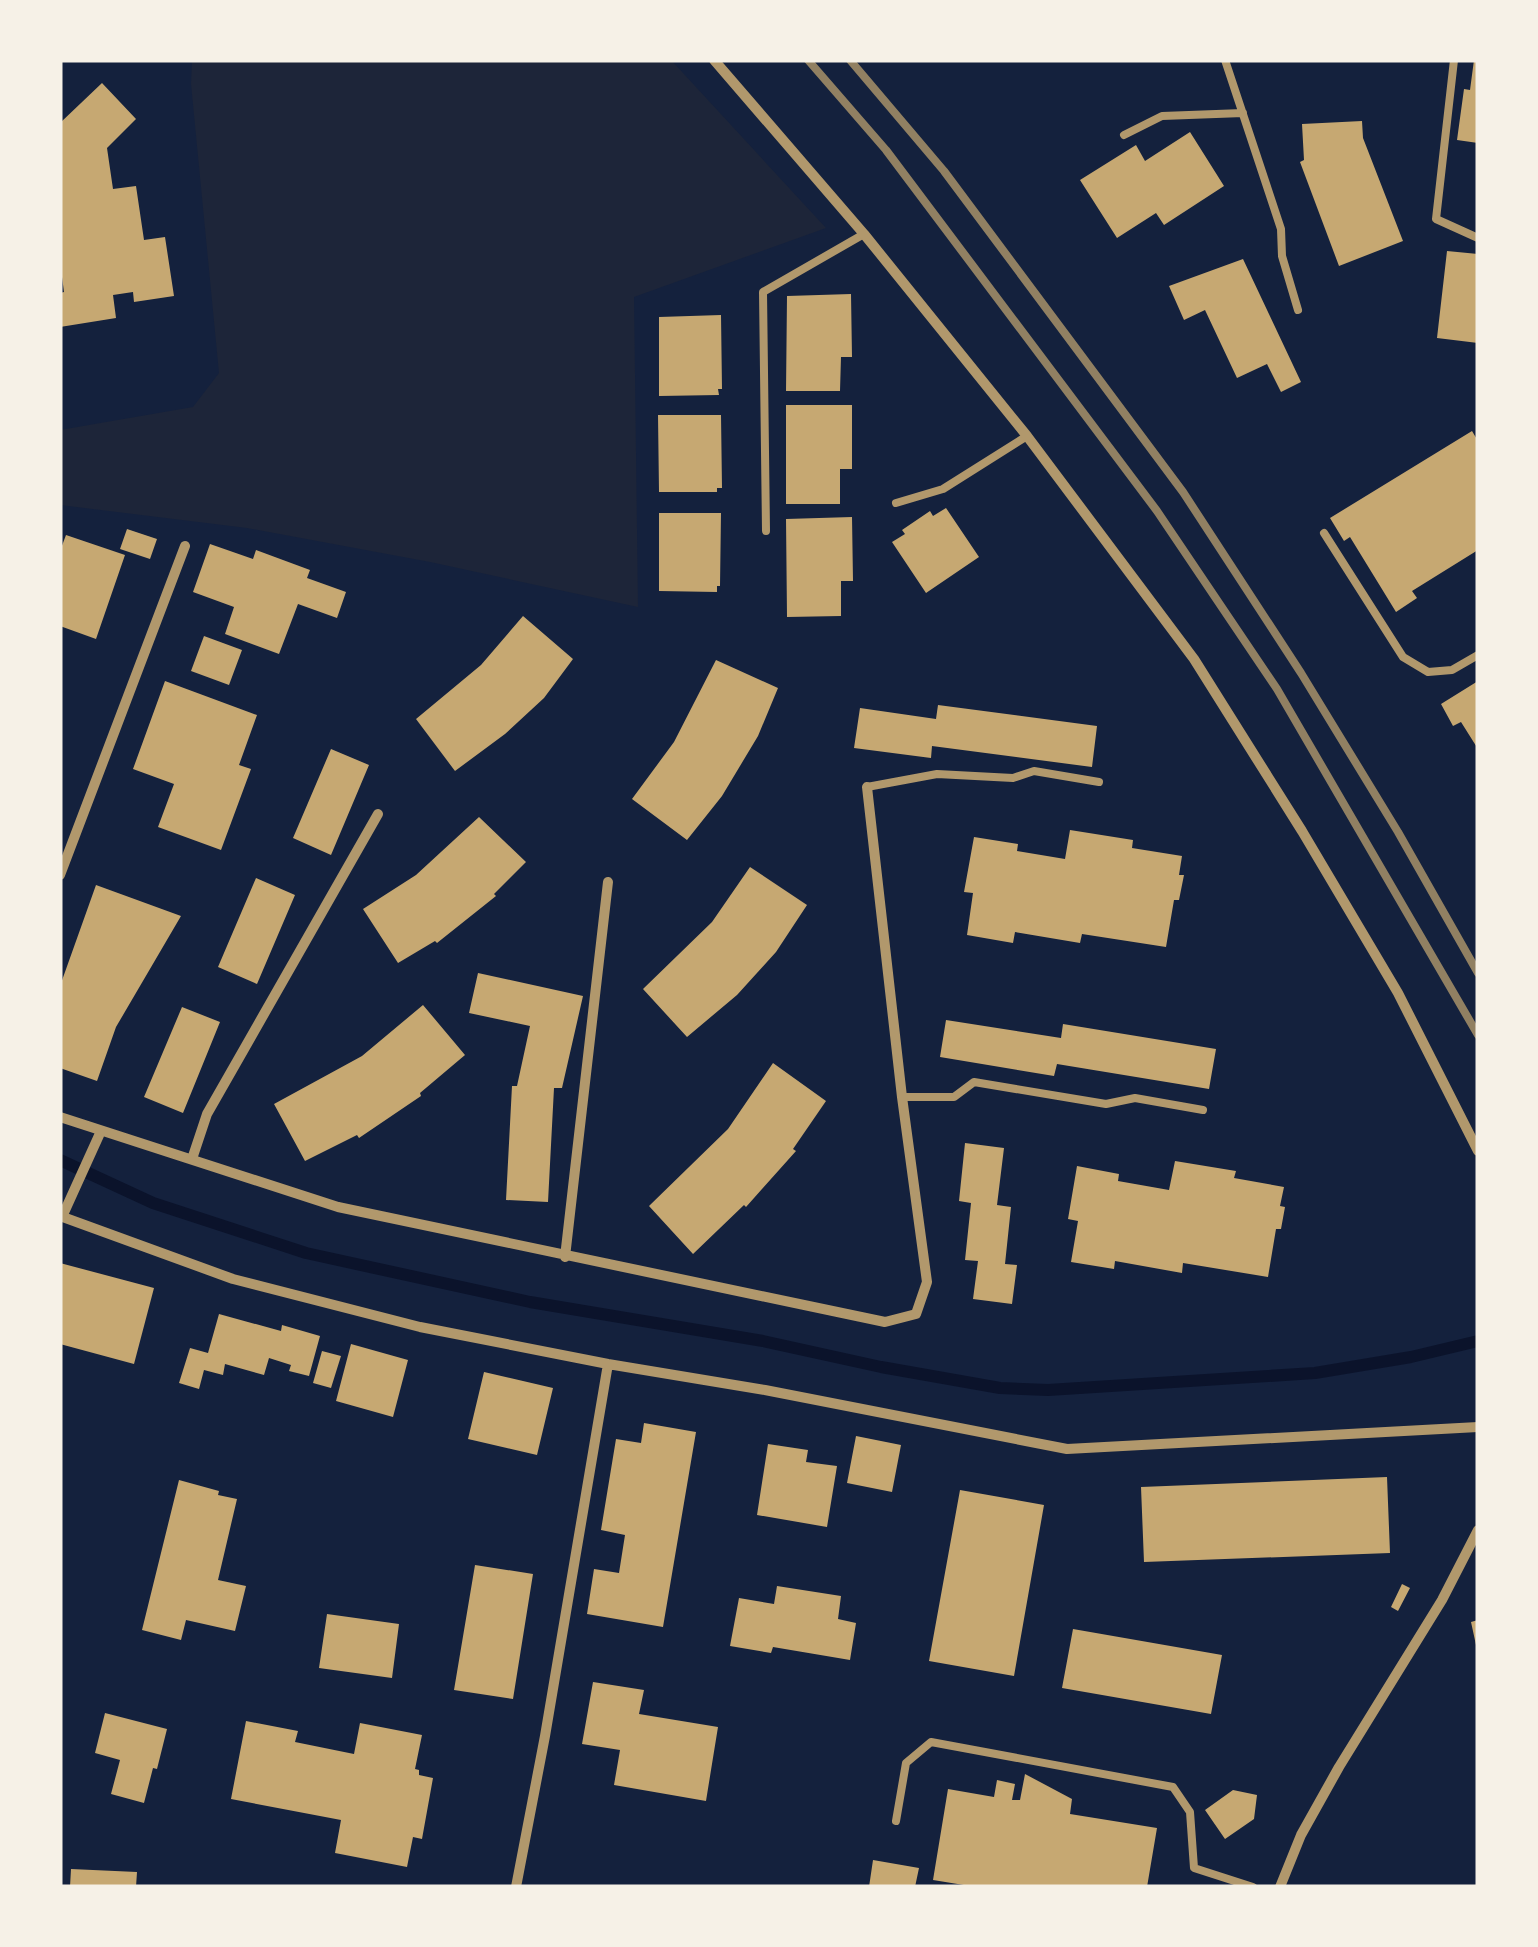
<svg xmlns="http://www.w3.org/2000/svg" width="1538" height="1947" font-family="'Nunito Sans',sans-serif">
  <rect width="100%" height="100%" fill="#14213d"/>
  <path fill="#1d2539" d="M192,60H671L826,228L634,297L638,607L430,562L247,528L60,505V430L193,407L219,373L191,84Z"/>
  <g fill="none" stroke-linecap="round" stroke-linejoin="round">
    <path stroke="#0b132b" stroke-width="12" d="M60,1160L153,1203L306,1253L530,1302L763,1341L881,1367L1000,1388L1048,1390L1315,1373L1411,1357L1478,1341"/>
  </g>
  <path fill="#c6a872" d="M1474,60H1478V143L1457,140L1464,89L1470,90Z
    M102,83L136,119L107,148L113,189L136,186L144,240L165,237L174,296L134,302L133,292L113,295L116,318L60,327V293L64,292L60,262V123Z
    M1362,121L1363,138L1403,241L1339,266L1300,162L1304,160L1302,124Z
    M1190,132L1224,186L1164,225L1156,213L1117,238L1080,180L1136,145L1145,161Z
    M1447,251L1478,254V343L1437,338Z
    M1243,259L1301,382L1281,392L1267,364L1237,378L1205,310L1184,320L1169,286Z
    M851,294L852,357H841L840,391H786L787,296Z
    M721,315L722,389H718L719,395L659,396V317Z
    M786,405H852V469H840V504H786Z
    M658,415H721L722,488H717V492H659Z
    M1472,431L1478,441V550L1412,591L1417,598L1396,612L1350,537L1344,541L1330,518Z
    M946,508L979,557L926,593L892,542L905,534L902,530L930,511L933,516Z
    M659,513H721L720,586H717V592L659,591Z
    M852,517L853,581H841V616L787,617L786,519Z
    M127,529L157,539L150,559L120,549Z
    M66,535L125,555L96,639L60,626V551Z
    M210,544L253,559L256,550L310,570L307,578L346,592L337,618L298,604L279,654L225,634L234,607L193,592Z
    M523,616L573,659L544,698L505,734L455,771L416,719L481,665Z
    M204,636L242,650L229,685L191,671Z
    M716,660L778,688L758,736L722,796L687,840L632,799L674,742Z
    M165,681L257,715L239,765L251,769L221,850L158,827L174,784L133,769Z
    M1478,681V749L1461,722L1453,726L1441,704Z
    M938,705L1097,726L1092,767L932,746L931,758L854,748L860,708L936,719Z
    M331,749L369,765L331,855L293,838Z
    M479,817L526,862L494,894L496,896L437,943L435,941L398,963L363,909L416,875Z
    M1070,830L1133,840L1132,848L1182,856L1179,875H1184L1179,900H1174L1166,947L1082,934L1080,943L1015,932L1013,943L967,935L973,893L964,892L974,837L1018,844L1017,851L1065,859Z
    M750,867L807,905L776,952L737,995L687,1037L643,989L712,922Z
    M256,878L295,895L257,984L218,967Z
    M96,885L181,916L116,1027L97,1081L60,1068V986Z
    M478,973L583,996L562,1088H554L548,1202L506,1200L512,1086H517L530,1026L469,1013Z
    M423,1005L465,1055L420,1093L421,1096L359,1138L357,1135L305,1161L274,1104L362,1056Z
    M182,1007L220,1022L183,1113L144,1097Z
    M946,1020L1061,1038L1063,1024L1216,1049L1209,1089L1057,1064L1054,1076L940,1057Z
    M773,1063L826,1101L793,1149L796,1151L746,1207L744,1205L693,1254L649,1206L728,1129Z
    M965,1143L1004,1148L997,1205L1011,1207L1005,1264L1017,1265L1012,1304L973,1299L978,1261L965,1260L971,1203L959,1201Z
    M1175,1161L1236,1171L1234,1178L1284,1187L1280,1206L1285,1207L1281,1229H1276L1268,1277L1183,1263L1182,1273L1115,1261L1114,1269L1071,1262L1078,1221L1068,1219L1077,1166L1119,1174L1118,1181L1169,1190Z
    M60,1263L154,1288L134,1364L60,1344Z
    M219,1314L281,1331L282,1325L320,1336L309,1376L289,1371L291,1365L269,1358L264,1375L225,1364L223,1375L204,1370L199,1389L179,1383L190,1348L208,1353Z
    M351,1344L408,1360L393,1417L336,1401Z
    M322,1351L341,1356L331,1388L313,1383Z
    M484,1372L553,1388L537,1455L468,1439Z
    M644,1423L696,1432L663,1627L587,1614L594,1569L619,1573L625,1535L601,1530L616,1439L641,1443Z
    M856,1436L901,1445L892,1492L847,1483Z
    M768,1444L808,1450L806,1462L837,1466L827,1527L757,1515Z
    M1387,1477L1390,1553L1144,1562L1141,1487Z
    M179,1480L219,1491L218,1495L237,1499L218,1580L246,1586L235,1631L186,1620L181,1640L142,1630Z
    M960,1490L1044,1505L1014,1676L929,1661Z
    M475,1565L533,1574L513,1699L454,1690Z
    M1402,1584L1410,1588L1398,1611L1391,1607Z
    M777,1586L841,1596L838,1619L856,1623L850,1660L773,1647L771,1653L730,1646L739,1598L774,1604Z
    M327,1614L399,1624L392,1678L319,1668Z
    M1478,1620V1645H1476L1471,1622Z
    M1073,1629L1222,1655L1211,1714L1062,1688Z
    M593,1682L644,1690L639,1714L718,1727L706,1801L614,1785L620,1750L582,1744Z
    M105,1713L167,1729L157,1769L153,1768L144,1803L111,1794L120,1760L95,1753Z
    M246,1721L298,1731L295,1742L354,1754L360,1723L422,1735L415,1769L419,1770V1775L433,1778L422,1839L413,1837L407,1867L335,1853L341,1820L231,1799Z
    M1025,1774L1072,1799L1070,1814L1157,1828L1147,1887H976L933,1880L948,1789L994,1797L997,1780L1015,1784L1012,1800H1020Z
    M1233,1790L1257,1795L1254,1819L1225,1839L1205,1810Z
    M873,1860L919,1868L915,1887H869Z
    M71,1869L137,1872L136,1887H70Z"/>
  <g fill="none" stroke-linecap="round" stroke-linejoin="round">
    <path stroke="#b1986c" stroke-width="8" d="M1225,60L1281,229L1282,256L1298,310
      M1454,60L1436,219L1478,238
      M1124,135L1162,116L1243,113
      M896,503L943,489L1027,436
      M766,531L763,292L864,234
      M1324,533L1403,657L1428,672L1452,670L1478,655
      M867,787L937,774L1013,778L1034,771L1099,782
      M902,1097H954L974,1082L1106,1104L1135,1098L1203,1110
      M896,1821L906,1763L931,1742L1173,1787L1190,1812L1194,1868L1253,1887"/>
    <path stroke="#b1986c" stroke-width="10" d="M714,60L864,234L1027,436L1194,659L1302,831L1398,993L1478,1151
      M60,875L185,546
      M60,1117L338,1207L885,1322L916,1314L927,1282L902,1097L867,787
      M192,1159L207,1114L378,814
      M60,1216L233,1279L420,1327L608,1364L765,1390L1067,1449L1478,1427
      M62,1217L101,1131
      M565,1257L608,882
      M516,1887L545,1736L608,1364
      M1280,1887L1301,1835L1339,1767L1442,1600L1478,1530"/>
    <path stroke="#918062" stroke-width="8" d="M808,60L886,150L1157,511L1277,689L1478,1035
      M850,60L944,171L1183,492L1301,673L1398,832L1478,973"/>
  </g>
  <rect width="1538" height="1947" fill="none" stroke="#f6f1e7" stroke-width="125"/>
</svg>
